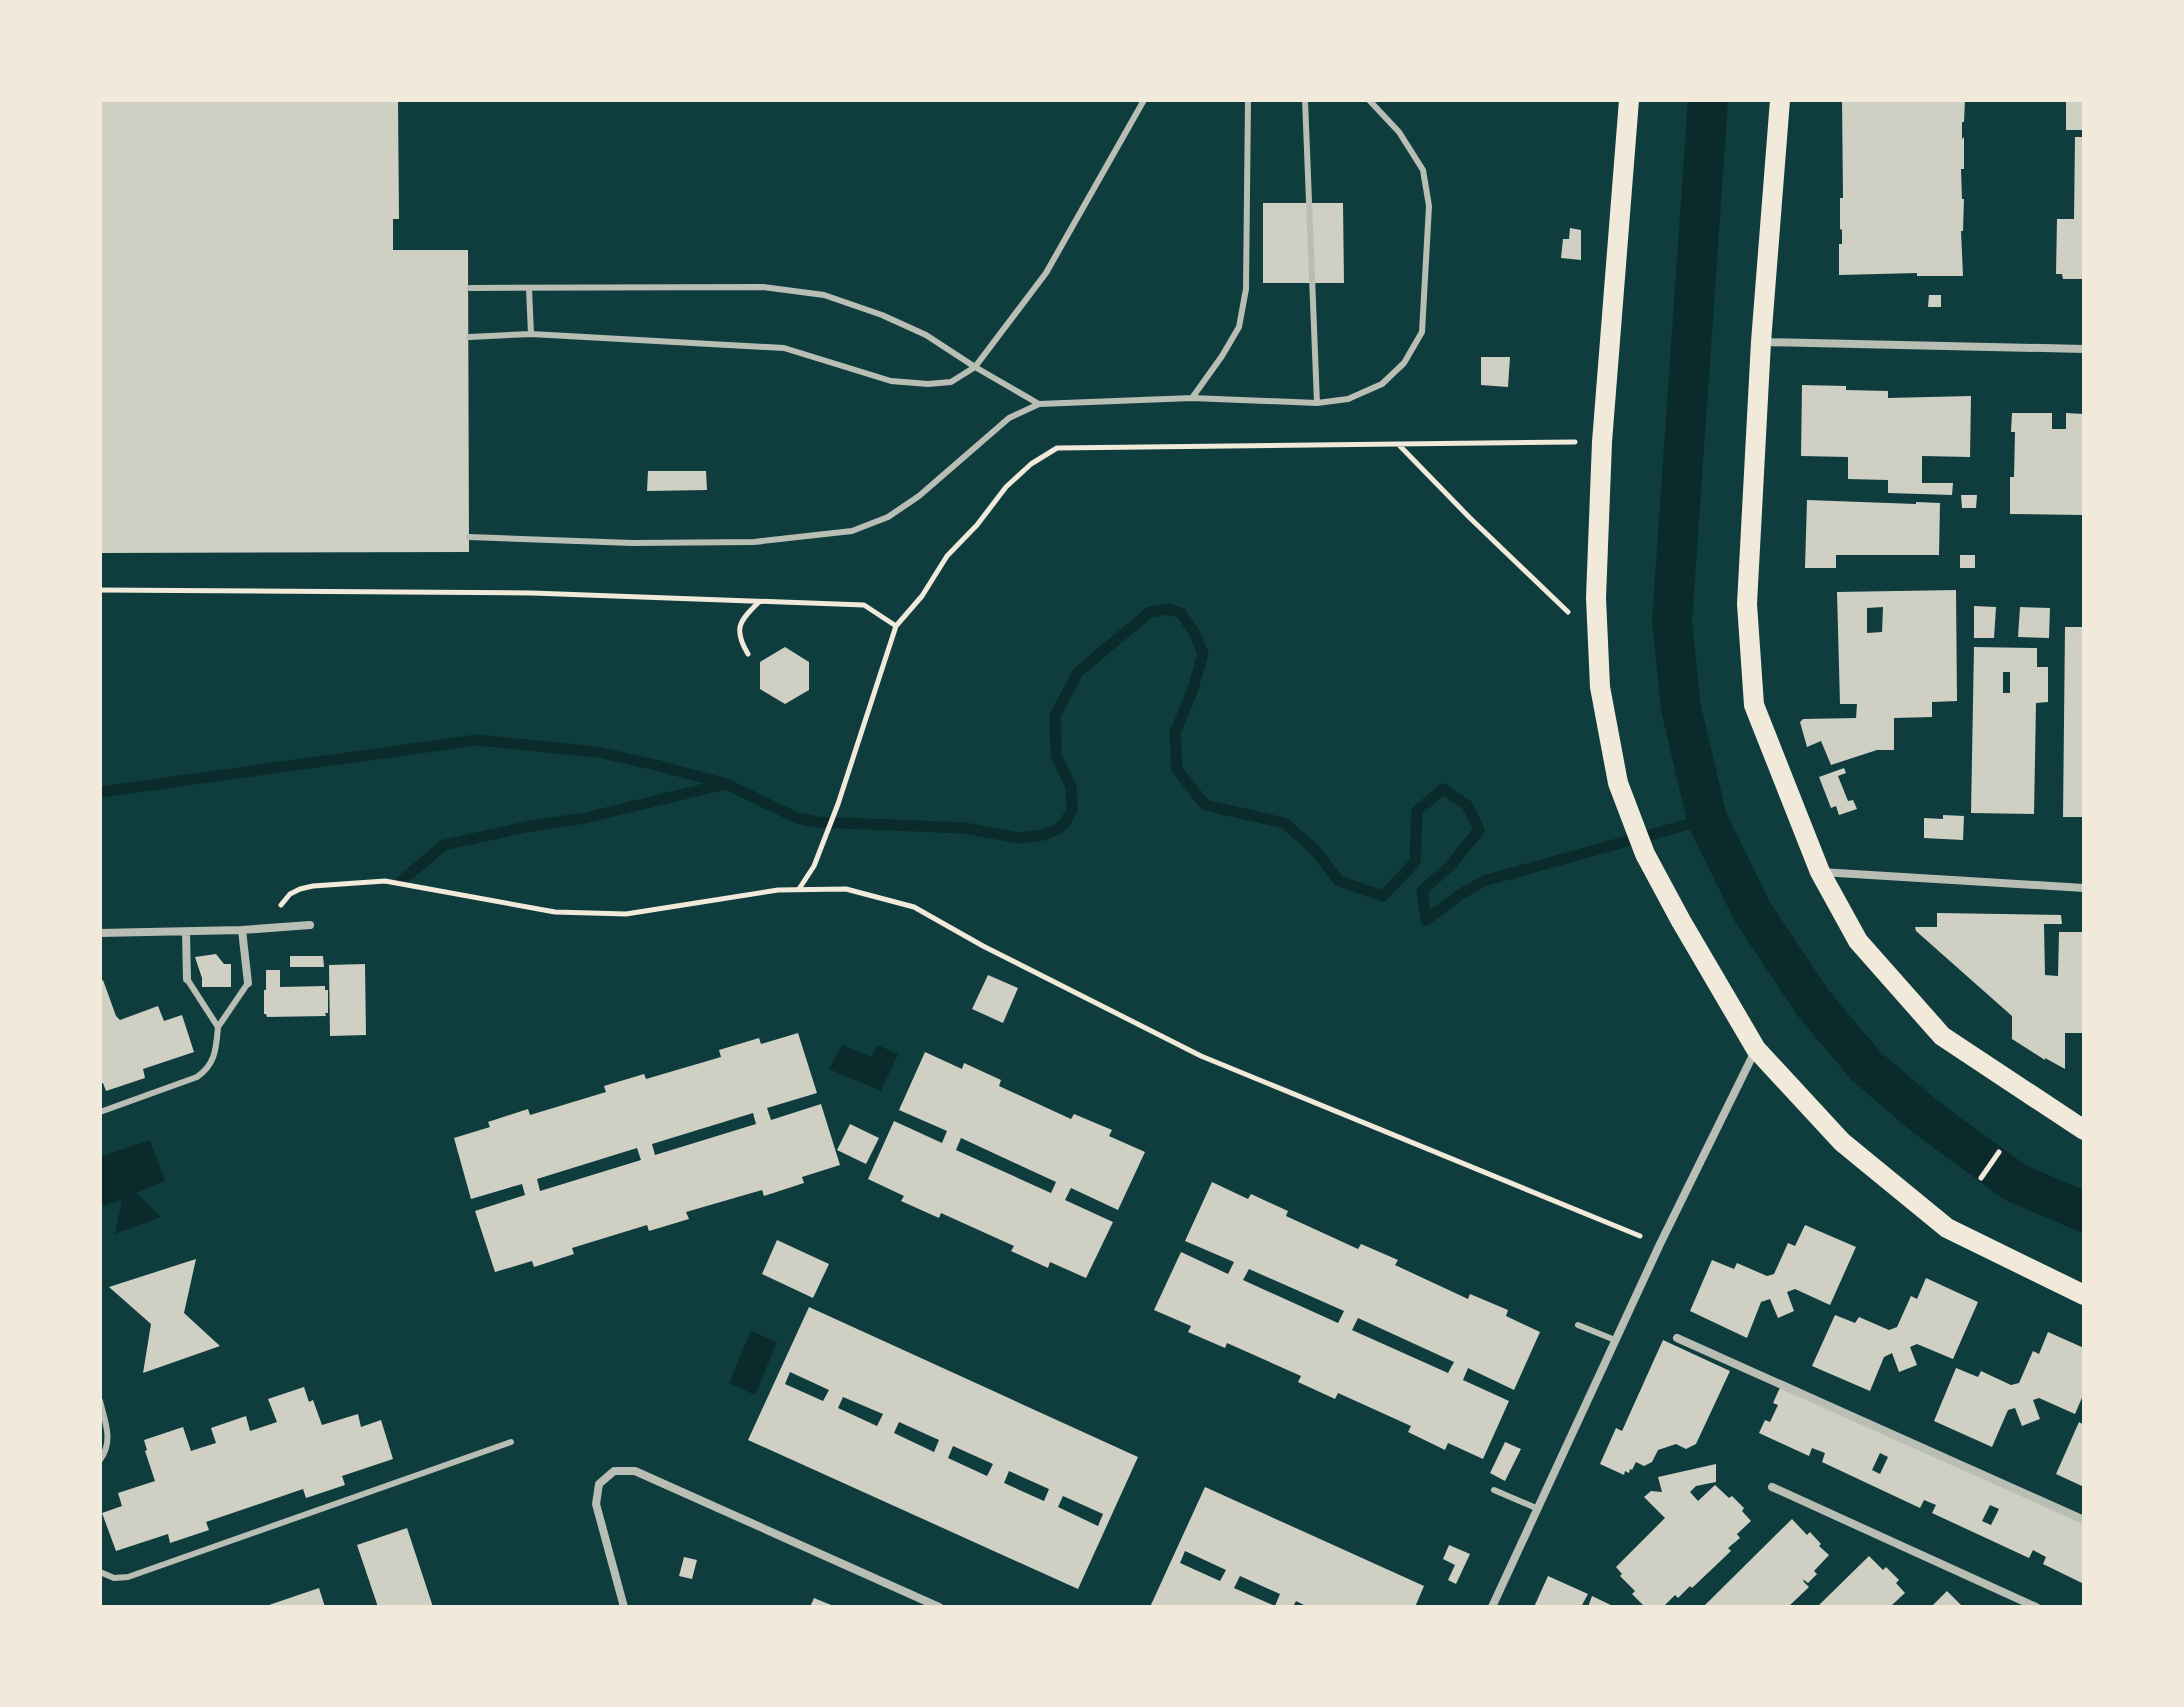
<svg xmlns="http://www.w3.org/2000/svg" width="2184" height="1707" font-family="Ubuntu,sans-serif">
  <rect width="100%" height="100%" fill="#0f3d3e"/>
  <path fill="#0a2a2b" d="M842,1045L871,1057L877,1045L898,1054L881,1091L829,1069Z
    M150,1140L165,1181L136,1193L161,1217L115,1234L122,1200L100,1207V1157Z
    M751,1331L777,1342L755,1395L729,1383Z"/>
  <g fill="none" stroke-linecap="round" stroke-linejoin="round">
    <path stroke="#0a2a2b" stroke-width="11" d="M100,792L477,740L597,752L656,765L726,784L797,818L816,822L965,828L1019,838L1043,835L1056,830L1064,824L1072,810L1071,787L1056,755L1055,716L1078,672L1150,612L1168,609L1181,613L1195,634L1203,654L1192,692L1175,733L1177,769L1205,805L1284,823L1314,849L1339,881L1383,896L1415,862L1417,811L1443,789L1467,805L1479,830L1451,865L1422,891L1426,920L1461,894L1484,881L1707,819
      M401,881L444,845L526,827L585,818L725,784"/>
    <path stroke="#0a2a2b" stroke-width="40" d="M1708,100L1672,621L1681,708L1707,819L1753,913L1813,1003L1866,1066L1927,1118L2016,1183L2084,1212"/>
  </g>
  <path fill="#cfcfc3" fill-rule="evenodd" d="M100,100H398L399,219H393V250H468L469,552L100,553Z
    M1842,100H1965L1964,122H1962V139L1964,137V169H1961L1962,199H1964L1963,231H1961L1963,276H1917V273L1839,275V244H1842V230L1840,229V198H1843Z
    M2066,100H2084V130H2066Z
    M2075,137H2084V279H2063L2062,274H2056L2057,219H2074Z
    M1263,203H1343L1344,283H1263Z
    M1570,228L1581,230V260L1561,258L1563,239H1569Z
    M1929,295H1941V307H1928Z
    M1481,357H1510L1508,387L1481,385Z
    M1802,385L1846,386V390L1888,391V398L1971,396L1970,457L1922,456V483H1953L1952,495L1888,493V480L1848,479V457L1801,456Z
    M2012,413H2052V429H2066V413L2084,414V515L2010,514V477H2014L2015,432H2011Z
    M648,471H706L707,490L647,491Z
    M1961,495H1977L1976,508H1962Z
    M1807,500L1916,504V502L1940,503L1939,555H1836V568H1805Z
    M1960,555H1975V568H1960Z
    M1956,590L1957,701L1932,702V717L1894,718V750H1877L1831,765L1821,741L1807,747L1800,722L1803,719L1856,718L1857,704H1840L1837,592ZM1883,607L1882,632L1867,633V608Z
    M1974,606L1996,607L1994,638H1974Z
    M2020,607L2050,608L2049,638L2018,637Z
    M2065,627H2084V817H2063Z
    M785,647L809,662V690L785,704L760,689V662Z
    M1974,647L2037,648V667H2048V702L2036,703L2034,814L1971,813ZM2003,672H2010V693H2003Z
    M1844,768L1846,773L1838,776L1848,801L1853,800L1857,809L1839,815L1836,806L1831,808L1819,777Z
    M1943,815L1964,816L1963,840L1924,838V818L1943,819Z
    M1937,913L2061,915L2062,924H2044L2045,975L2058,976L2059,932H2084V1033H2065V1069L2045,1058V1060L2012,1039V1016L1916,931L1915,927H1937Z
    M216,954L224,964H231V987H202V978L195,957Z
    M290,956H323L324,967H290Z
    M365,964L366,1035L330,1036L329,965Z
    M266,970H280V987L325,986V990H328V1013H325L326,1016L267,1017L266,1014H264V990H266Z
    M988,975L1018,988L1003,1023L972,1009Z
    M103,980L116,1016L120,1020L158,1006L164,1021L182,1015L194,1052L143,1069L145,1078L106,1091L103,1083L100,1084V981Z
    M798,1033L817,1093L767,1108L771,1120L821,1104L840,1165L802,1177L804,1183L764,1196L762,1190L686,1212L689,1219L649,1231L647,1225L572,1248L574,1254L534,1267L532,1261L495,1272L475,1211L525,1195L522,1184L471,1199L454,1138L490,1127L488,1122L528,1109L530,1115L606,1092L604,1086L644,1074L646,1079L721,1057L719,1050L759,1038L761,1044ZM753,1113L756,1124L655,1155L652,1144ZM637,1148L641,1160L540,1191L537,1179Z
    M925,1052L962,1069L964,1063L1001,1080L999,1086L1071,1119L1074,1114L1112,1130L1109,1136L1145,1152L1118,1210L1071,1188L1065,1200L1113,1222L1086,1278L1050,1262L1048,1268L1011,1251L1014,1246L941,1213L939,1218L901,1201L904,1196L868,1179L894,1121L942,1143L947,1131L899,1110ZM961,1138L1056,1182L1051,1193L956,1150Z
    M850,1124L879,1138L866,1164L837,1150Z
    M1212,1182L1248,1199L1251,1194L1288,1211L1286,1216L1358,1249L1361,1244L1398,1260L1395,1265L1468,1299L1470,1294L1508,1310L1506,1316L1540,1332L1514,1390L1468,1368L1463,1380L1509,1401L1483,1459L1448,1443L1445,1450L1408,1432L1411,1426L1338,1393L1335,1399L1298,1382L1301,1376L1227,1343L1225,1348L1188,1332L1191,1326L1154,1310L1181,1252L1228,1274L1234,1262L1185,1241ZM1249,1269L1344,1311L1338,1323L1243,1280ZM1358,1318L1454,1362L1448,1373L1352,1330Z
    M1805,1225L1856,1247L1830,1305L1795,1289L1787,1292L1794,1311L1778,1318L1770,1299L1761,1302L1747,1338L1690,1311L1712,1260L1734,1269L1737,1263L1767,1276L1774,1274L1788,1243L1795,1246Z
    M777,1240L829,1264L813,1298L762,1274Z
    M196,1259L184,1313L220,1346L143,1373L151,1324L109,1287Z
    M1926,1278L1978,1302L1953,1359L1917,1344L1910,1347L1917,1365L1899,1372L1892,1353L1884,1357L1870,1391L1812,1366L1835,1315L1855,1323L1859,1317L1889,1330L1897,1327L1911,1296L1917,1299Z
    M809,1307L1138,1457L1078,1589L748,1440ZM790,1372L829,1390L823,1401L785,1384ZM843,1397L883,1414L877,1426L838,1408ZM899,1422L939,1440L934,1452L894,1433ZM953,1446L993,1464L987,1476L948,1458ZM1009,1471L1049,1489L1044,1501L1004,1483ZM1063,1496L1103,1514L1098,1526L1058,1507Z
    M2048,1332L2084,1348V1393L2075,1414L2039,1398L2033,1400L2040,1419L2022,1426L2015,1408L2008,1410L1992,1447L1934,1421L1956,1368L1978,1377L1981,1371L2011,1385L2019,1383L2033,1351L2039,1354Z
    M1663,1340L1730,1371L1696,1444L1686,1449L1676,1444L1658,1450L1652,1462L1644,1466L1636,1462L1632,1470L1630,1469L1629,1473L1625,1471L1624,1475L1600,1464L1616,1428L1622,1431Z
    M1783,1381L2084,1520V1584L2043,1564L2046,1557L2033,1550L2029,1558L1932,1513L1936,1505L1924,1500L1920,1508L1822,1462L1825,1453L1812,1448L1809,1456L1759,1433L1765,1420L1770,1422L1778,1405L1773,1403ZM1880,1453L1888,1457L1880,1474L1872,1470ZM1990,1505L1999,1509L1991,1525L1982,1521Z
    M304,1387L309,1402L313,1400L322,1425L358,1414L361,1427L381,1420L393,1459L342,1476L345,1485L306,1498L303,1489L206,1522L209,1530L170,1543L168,1534L116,1551L102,1513L122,1506L118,1493L155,1481L145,1451L147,1450L144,1440L183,1427L191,1451L197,1449L216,1443L211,1428L246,1416L250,1431L277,1422L268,1399Z
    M2079,1422L2084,1425V1487L2056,1474Z
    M1505,1442L1521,1449L1505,1481L1490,1473Z
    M1716,1464V1482L1696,1486L1690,1492L1698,1501L1715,1485L1729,1498L1732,1496L1744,1508L1742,1511L1751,1521L1737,1534L1740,1538L1728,1548L1731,1551L1692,1588L1690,1586L1678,1598L1675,1595L1663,1607H1650L1648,1605L1645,1607L1632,1594L1635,1591L1620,1576L1622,1574L1616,1567L1665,1518L1644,1497L1651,1491L1662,1492L1658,1477Z
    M1205,1487L1424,1586L1415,1607H1308L1296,1601L1293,1607H1150ZM1185,1551L1226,1570L1220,1581L1180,1563ZM1240,1576L1280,1594L1275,1606L1234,1588Z
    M1792,1519L1807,1535L1810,1532L1821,1544L1819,1546L1829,1555L1814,1571L1817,1574L1808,1583L1804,1580L1803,1581L1809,1587L1788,1607H1703Z
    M407,1528L433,1607H378L357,1545Z
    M1449,1545L1470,1554L1456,1584L1448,1580L1455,1565L1443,1559Z
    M1869,1556L1883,1570L1886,1567L1899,1580L1896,1583L1905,1593L1892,1605L1894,1607H1817Z
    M684,1557L697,1560L692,1579L679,1576Z
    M1548,1576L1588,1594L1581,1607H1534Z
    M319,1588L325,1607H266V1606Z
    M1947,1591L1963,1607H1931Z
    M1592,1596L1615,1607H1588Z
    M814,1598L836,1607H810Z"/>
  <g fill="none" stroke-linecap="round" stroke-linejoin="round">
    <path stroke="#f1e9da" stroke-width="5" d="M1399,445L1470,518L1568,612
      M100,590L532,593L864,605L896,626L922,596L947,556L977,525L1006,487L1031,464L1057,448L1575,442
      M748,654C733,629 739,621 759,602
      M799,889L814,866L838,804L896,626
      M281,905L290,894L300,889L313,886L385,881L555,912L626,914L778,890L846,889L914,907L983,946L1201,1056L1640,1236
      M1981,1178L1999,1152"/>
    <path stroke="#b8beb3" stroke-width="6" d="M1305,100L1317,403
      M470,288L763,287L824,295L882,315L926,335L975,367L1039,404
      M529,288L531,334
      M469,337L531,334L784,348L891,381L928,384L951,382L975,367L1046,273L1144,100
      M1192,398L1222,356L1239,327L1246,289L1248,100
      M469,537L632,543L754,542L852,531L888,517L919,496L1009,418L1039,404L1192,398L1317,403L1348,399L1382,384L1404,363L1422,332L1429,206L1423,170L1399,132L1369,100
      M187,979L218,1027L248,983
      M100,1112L197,1077C216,1064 216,1048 218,1027
      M1578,1325L1615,1340
      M100,1401C105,1422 114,1441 100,1460
      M1494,1490L1536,1508
      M100,1572L114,1578L128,1577L511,1442"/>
    <path stroke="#b8beb3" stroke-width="8" d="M1761,342L2084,349
      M1821,872L2084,888
      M242,930L248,983
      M186,932L187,979
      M100,933L242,930L310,925
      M1677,1338L2084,1520
      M1772,1487L2036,1607
      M624,1607L596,1504L599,1484L614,1471H635L939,1607
      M1492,1607L1660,1244L1755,1051"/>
    <path stroke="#f1e9da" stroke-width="20" d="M1629,100L1602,442L1596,598L1600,687L1618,783L1645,854L1681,921L1756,1049L1842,1142L1947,1228L2084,1295
      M1780,100L1761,342L1747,604L1754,705L1820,872L1858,941L1942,1036L2084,1130"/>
  </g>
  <rect width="2184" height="1707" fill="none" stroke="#f1e9da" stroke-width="204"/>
</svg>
